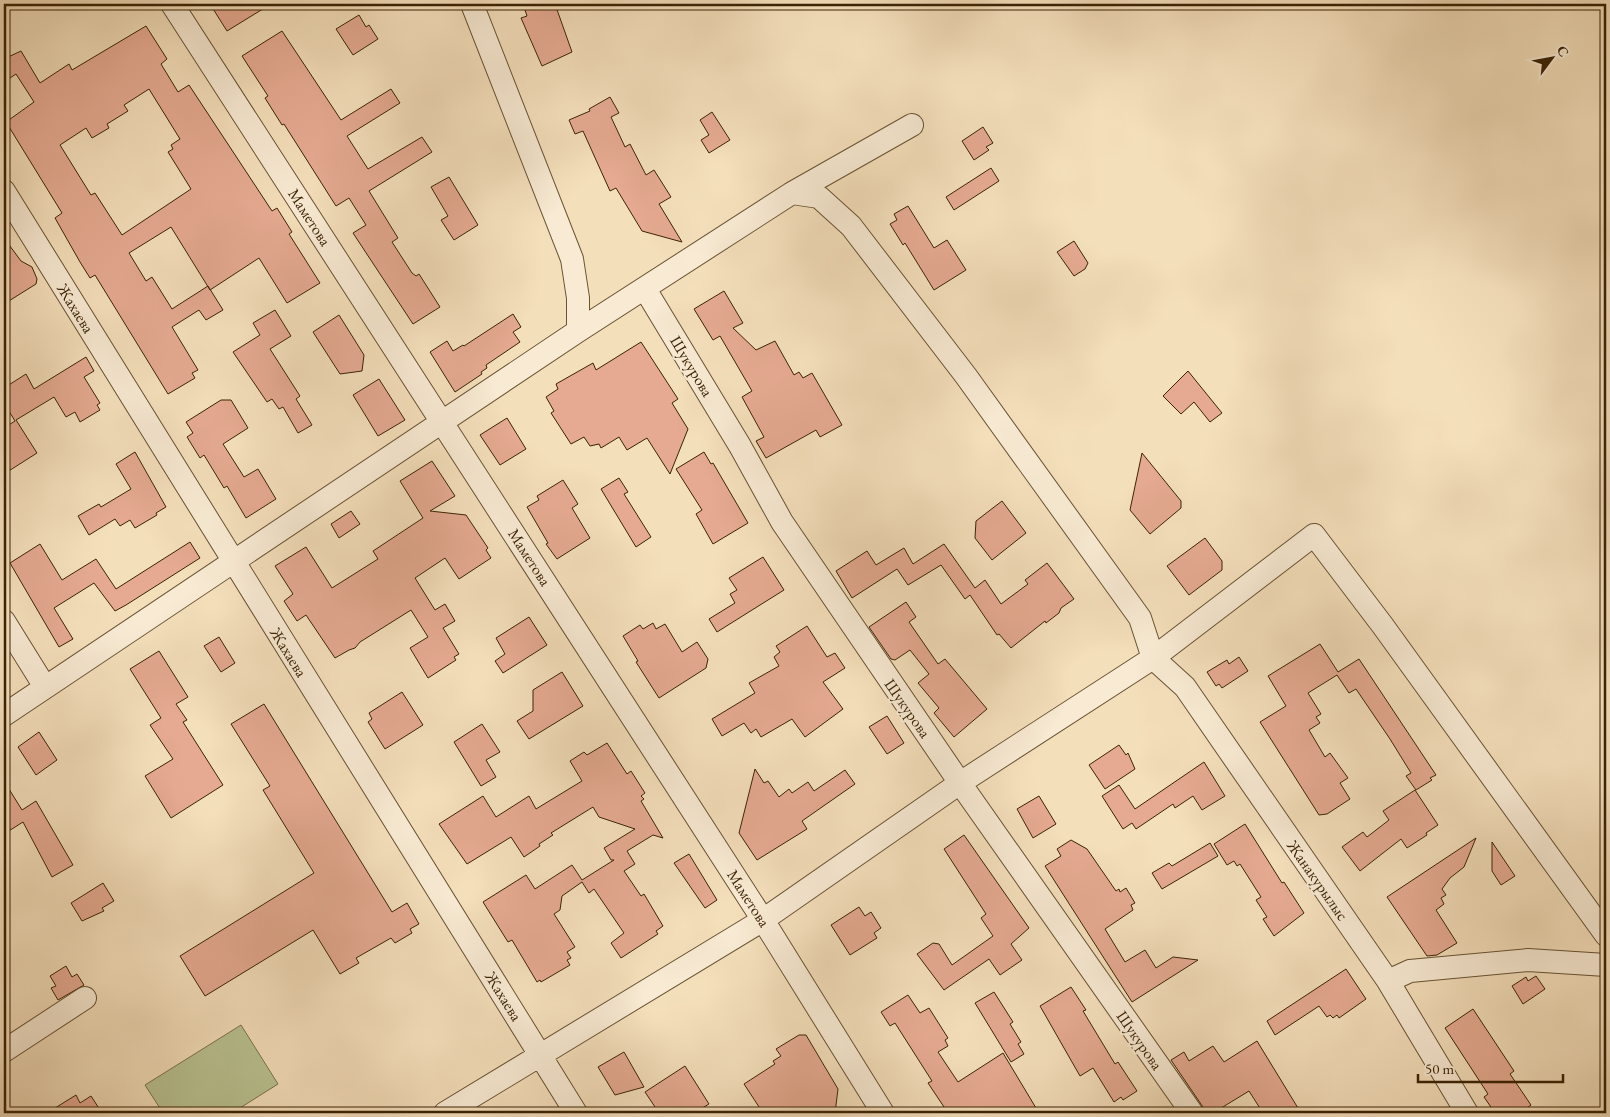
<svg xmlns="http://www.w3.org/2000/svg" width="1610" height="1117" font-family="'EB Garamond',serif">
  <rect width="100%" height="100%" fill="#f4dfbb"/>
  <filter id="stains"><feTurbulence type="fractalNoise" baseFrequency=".004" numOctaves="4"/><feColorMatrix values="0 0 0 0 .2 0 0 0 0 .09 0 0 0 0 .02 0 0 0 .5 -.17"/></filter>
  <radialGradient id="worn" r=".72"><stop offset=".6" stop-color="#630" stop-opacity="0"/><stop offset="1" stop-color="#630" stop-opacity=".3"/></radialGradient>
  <path fill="#b9c292" stroke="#7a724c" d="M241,1025L278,1084L232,1113H163L145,1085Z"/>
  <path fill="#e5aa91" stroke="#3a2305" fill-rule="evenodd" d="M210,4H271L227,31Z
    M523,4H555L572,52L542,66L521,18L527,16Z
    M359,15L366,27L369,25L378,39L353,55L336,29Z
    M146,26L167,59L161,64L178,92L189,85L272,211L277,208L292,232L289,234L320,283L287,303L259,258L210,290L171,227L129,253L146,281L152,277L172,309L208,286L223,310L206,320L199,310L172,327L198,370L192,373L195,378L168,394L95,275L90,278L80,262L55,218L62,213L6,122L34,102L16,74L4,82V59L21,51L40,83L69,64L72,70ZM149,89L180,139L171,145L173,149L168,152L191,189L122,235L95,193L91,195L60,145L86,128L92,138L109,128L107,124L128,111L124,105Z
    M282,31L341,120L391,89L400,103L347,136L368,169L422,137L432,152L369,191L398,238L392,242L412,273L416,276L419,274L440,307L413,324L353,233L366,225L349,198L336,206L284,124L282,125L265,98L268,96L242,56Z
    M610,97L619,113L611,117L625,147L630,144L646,175L654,170L671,197L659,204L682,242L642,231L616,188L610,191L583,131L575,134L569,120L590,111L589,109Z
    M712,112L730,140L709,153L701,140L709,135L700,120Z
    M983,127L993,143L986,147L989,150L974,160L962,141Z
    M991,168L999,181L954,210L946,197Z
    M449,177L478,225L454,240L441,220L448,216L431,187Z
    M908,206L934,248L947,240L966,270L934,290L905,243L903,245L890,224L897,220L894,214Z
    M4,238L21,261L32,267L37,279L36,284L4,304Z
    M1074,241L1088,263L1085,269L1074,276L1057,252Z
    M724,291L743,323L733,328L756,350L775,341L794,375L799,372L803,378L812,373L842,425L820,437L816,430L766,458L756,441L764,437L742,397L752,391L720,336L713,340L694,309Z
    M275,310L291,336L270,349L300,396L296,399L312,425L298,433L283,407L279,409L272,399L267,402L233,352L260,335L253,323Z
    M513,314L521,327L513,332L520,342L486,365L487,368L481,372L482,374L455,392L430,352L447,341L453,351L463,345L464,346Z
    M339,315L364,355L362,371L340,374L313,332Z
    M641,342L678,399L672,403L688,429L670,474L647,438L627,450L619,437L601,448L599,444L590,446L584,437L571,444L551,413L554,411L546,397L558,389L556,384L593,363L596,370Z
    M86,357L94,371L84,377L100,403L97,405L100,410L80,422L75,412L66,417L54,397L16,420L37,453L4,474V428L15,421L4,403V388L26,374L34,389Z
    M1188,371L1222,413L1210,422L1194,402L1181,414L1163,396Z
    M379,379L405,420L378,436L353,395Z
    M221,400H231L248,428L223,444L244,477L258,469L276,499L246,518L227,486L224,488L204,455L200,458L187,437L193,433L186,422Z
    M507,418L526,449L500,465L480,435Z
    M135,452L166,507L156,513L157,515L135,528L130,520L120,526L115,519L89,535L78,516L99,504L101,507L131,489L116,464Z
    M704,452L711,464L713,463L748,523L713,544L696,514L702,510L676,469Z
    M1142,453L1181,501V508L1150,534L1130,510Z
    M432,461L455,496L430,511L466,515L488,548L486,550L491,558L459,579L445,558L415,578L435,610L445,604L455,621L443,628L459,654L454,657L456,660L428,678L410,648L428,637L411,610L360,642L355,648L349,650L335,658L306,615L297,621L284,601L293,594L275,566L306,547L332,588L378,559L373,551L423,518L400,481Z
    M619,478L628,492L624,494L651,537L636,547L601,489Z
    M563,480L578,504L572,508L590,538L557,559L546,544L548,543L527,507L539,500L537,496Z
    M1002,501L1026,533L992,560L975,538L976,521Z
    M351,511L360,524L339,538L331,524Z
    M1205,538L1222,561V570L1189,595L1167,566Z
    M190,542L200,558L126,605L115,611L94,583L54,608L73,639L59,647L10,563L40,544L62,580L96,559L116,589Z
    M944,544L975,588L985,580L1001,604L1028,584L1025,580L1047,563L1074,599L1061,608L1059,613L1046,623L1045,621L1011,648L999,634L997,635L970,595L965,599L941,565L908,585L897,569L852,598L836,571L867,551L876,565L904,548L913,564Z
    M763,557L784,590L717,632L709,619L735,603L730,594L737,590L729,578Z
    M906,602L916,617L909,622L938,664L945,659L987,709L954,737L934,713L939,708L918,683L929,674L910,650L895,660L891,659L869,627Z
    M529,617L547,645L503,673L495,661L505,654L496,638Z
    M653,623L656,629L665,624L682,652L697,642L708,659L706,668L659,698L636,662L638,661L623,636L640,625L643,629Z
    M807,626L827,657L835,653L845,668L823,682L843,709L805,737L792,719L761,737L756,729L751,733L744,723L722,736L712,719L755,693L749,683L779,666L774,657L780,652L776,646Z
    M219,637L235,663L221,672L204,646Z
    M1320,644L1338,672L1359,659L1436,775L1430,778L1432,780L1416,790L1406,776L1411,773L1390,739L1356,689L1349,693L1337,675L1308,693L1321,714L1316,717L1320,723L1309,730L1325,757L1330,753L1348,778L1340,783L1350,799L1327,814L1319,815L1260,722L1286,706L1268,676Z
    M159,651L188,697L176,704L187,720L183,722L223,785L171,818L145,776L173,759L150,725L161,718L130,669Z
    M1239,657L1248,671L1222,688L1219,684L1216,686L1207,672L1227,660L1229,664Z
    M562,672L583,706L529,739L517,721L533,711V690Z
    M402,692L423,725L385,749L368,722L372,719L369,713Z
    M264,704L392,912L407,903L419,924L410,929L412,933L395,943L391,938L356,958L359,963L340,974L313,930L205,996L180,956L314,873L263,790L270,786L231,724Z
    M887,716L904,743L887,754L869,727Z
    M482,724L500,752L486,760L496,777L481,786L454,742Z
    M39,732L57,760L36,775L18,747Z
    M607,743L627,774L631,771L645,793L641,796L644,799L641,801L663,838L653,835L627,851L635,864L624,871L641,896L644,894L663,926L656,931L658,934L621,958L611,943L624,933L594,889L589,893L582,882L562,896L560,910L554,914L575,947L567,952L571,958L567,960L570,965L541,982L540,980L537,982L512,940L508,942L483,902L526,875L535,889L572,865L582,880L614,860H611L604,848L635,829L599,817L593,807L551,833L553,835L539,844L540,846L524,857L511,837L467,864L439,824L483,796L496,817L529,796L536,809L582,781L570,761L584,752L587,755Z
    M1119,745L1126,755L1128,753L1135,769L1105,789L1089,765Z
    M1204,762L1225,796L1202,810L1193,796L1175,808L1173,804L1136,829L1132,823L1123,829L1102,796L1119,785L1135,809Z
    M755,769L764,783L768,781L779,797L789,789L792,793L808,782L814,791L845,770L855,784L802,821L807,829L757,860L739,833Z
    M4,781L22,810L36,801L73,865L52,877L23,822L4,834Z
    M1415,790L1438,825L1426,833L1427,835L1407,848L1401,839L1360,871L1342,847L1363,832L1367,837L1389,820L1383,811Z
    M1039,796L1056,824L1033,838L1017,809Z
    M1245,824L1282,883L1284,882L1304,913L1274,936L1263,919L1267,917L1256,900L1261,897L1240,864L1237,866L1234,861L1227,865L1214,844Z
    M964,835L1029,928L1011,944L1022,960L1000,975L989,959L944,990L917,954L933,943L939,944L952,965L993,936L981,918L986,914L944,849Z
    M1476,838L1464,867L1450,878L1442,889L1446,895L1441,898L1444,904L1436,910L1457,943L1437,955L1427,956L1387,897Z
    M1071,840L1087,849L1116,891L1119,889L1120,892L1126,888L1135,903L1131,905L1133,910L1105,929L1125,962L1145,950L1156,968L1173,957L1198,960L1132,1002L1045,866L1061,856L1057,849Z
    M1492,842L1515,876L1501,885L1492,871Z
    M1210,843L1218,856L1162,889L1152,873L1169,863L1172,866Z
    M689,854L717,900L705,908L674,863Z
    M103,883L114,901L102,908L104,911L82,921L71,903Z
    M859,907L865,916L871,912L881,928L874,933L877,938L850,955L831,925Z
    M66,966L72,977L77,974L84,985L58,1000L51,988L56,986L50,976Z
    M1346,969L1366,999L1339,1018L1337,1015L1333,1018L1330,1015L1327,1017L1319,1006L1275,1035L1267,1021Z
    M1536,976L1545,989L1523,1004L1512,986L1526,977L1528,981Z
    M1071,987L1086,1010L1083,1011L1115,1064L1118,1062L1137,1091L1123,1100L1121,1097L1114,1102L1093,1068L1080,1076L1040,1006Z
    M994,992L1013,1022L1010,1024L1021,1042L1018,1044L1024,1054L1011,1062L975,1003Z
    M908,995L920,1013L929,1008L948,1038L945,1040L948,1046L938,1052L958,1082L1003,1053L1039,1113H948L928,1083L932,1081L895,1023L890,1026L881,1012Z
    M1473,1009L1514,1071L1510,1074L1531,1105L1520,1113H1495L1484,1097L1488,1094L1445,1028Z
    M799,1035H806L838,1089L835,1113H763L744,1084L775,1064L773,1061L781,1056L776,1049Z
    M1257,1041L1301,1113H1263L1249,1091L1213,1113H1207L1171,1060L1184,1052L1189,1061L1213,1046L1224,1062Z
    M624,1052L644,1087L615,1095L598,1067Z
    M685,1066L709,1104L694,1113H659L645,1092Z
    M76,1095L80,1103L91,1096L102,1113H47Z"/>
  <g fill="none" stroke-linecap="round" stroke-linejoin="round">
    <g stroke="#685232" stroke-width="24">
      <path id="street" d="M172,4L763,920L883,1113
        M472,4L572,259L578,298V331
        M4,191L576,1113
        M792,193L819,197L851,226L966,376L1140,618L1153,658
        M645,289L740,446L782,522L960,783L1192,1113
        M4,621L45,687
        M1153,658L1185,687L1388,981L1467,1113
        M4,715L578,331L792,193L912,125
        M1388,981L1410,971L1528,960L1606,965
        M4,1051L85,998
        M445,1113L763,920L960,783L1153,658L1314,535L1383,626L1606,935"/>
    </g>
    <use href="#street" stroke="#f8ead3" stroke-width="22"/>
  </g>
  <g text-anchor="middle" stroke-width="4" stroke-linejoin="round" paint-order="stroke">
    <g font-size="16" fill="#3a2305" stroke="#f8ead3">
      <text transform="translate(310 217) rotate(57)" y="6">Маметова</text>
      <text transform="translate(76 308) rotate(58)" y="6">Жахаева</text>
      <text transform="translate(692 366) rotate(59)" y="6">Шукурова</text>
      <text transform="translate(530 557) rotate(57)" y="6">Маметова</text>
      <text transform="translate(289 652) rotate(58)" y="6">Жахаева</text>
      <text transform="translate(908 708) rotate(55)" y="6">Шукурова</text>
      <text transform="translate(1318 880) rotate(55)" y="6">Жанакурылыс</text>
      <text transform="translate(749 898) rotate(57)" y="6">Маметова</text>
      <text transform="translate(504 996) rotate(58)" y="6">Жахаева</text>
      <text transform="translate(1140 1040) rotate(55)" y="6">Шукурова</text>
    </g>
  </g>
  <rect width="1610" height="1117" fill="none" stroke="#f4dfbb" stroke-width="20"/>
  <rect x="5" y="5" width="1600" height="1107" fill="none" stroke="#3a2305" stroke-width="2.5"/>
  <rect x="10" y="10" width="1590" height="1097" fill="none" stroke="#3a2305"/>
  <g transform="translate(1552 58) rotate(58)" stroke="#f8ead3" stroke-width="4" paint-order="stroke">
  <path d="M0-4L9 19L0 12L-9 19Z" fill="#3a2305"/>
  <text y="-8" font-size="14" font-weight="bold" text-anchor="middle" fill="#3a2305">С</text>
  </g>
  <path d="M1418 1074v8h145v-8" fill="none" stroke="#3a2305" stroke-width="2.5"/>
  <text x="1425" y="1074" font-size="15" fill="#3a2305" stroke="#f8ead3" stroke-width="4" paint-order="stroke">50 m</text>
  <rect width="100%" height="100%" filter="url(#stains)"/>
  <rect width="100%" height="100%" fill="url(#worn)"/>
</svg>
